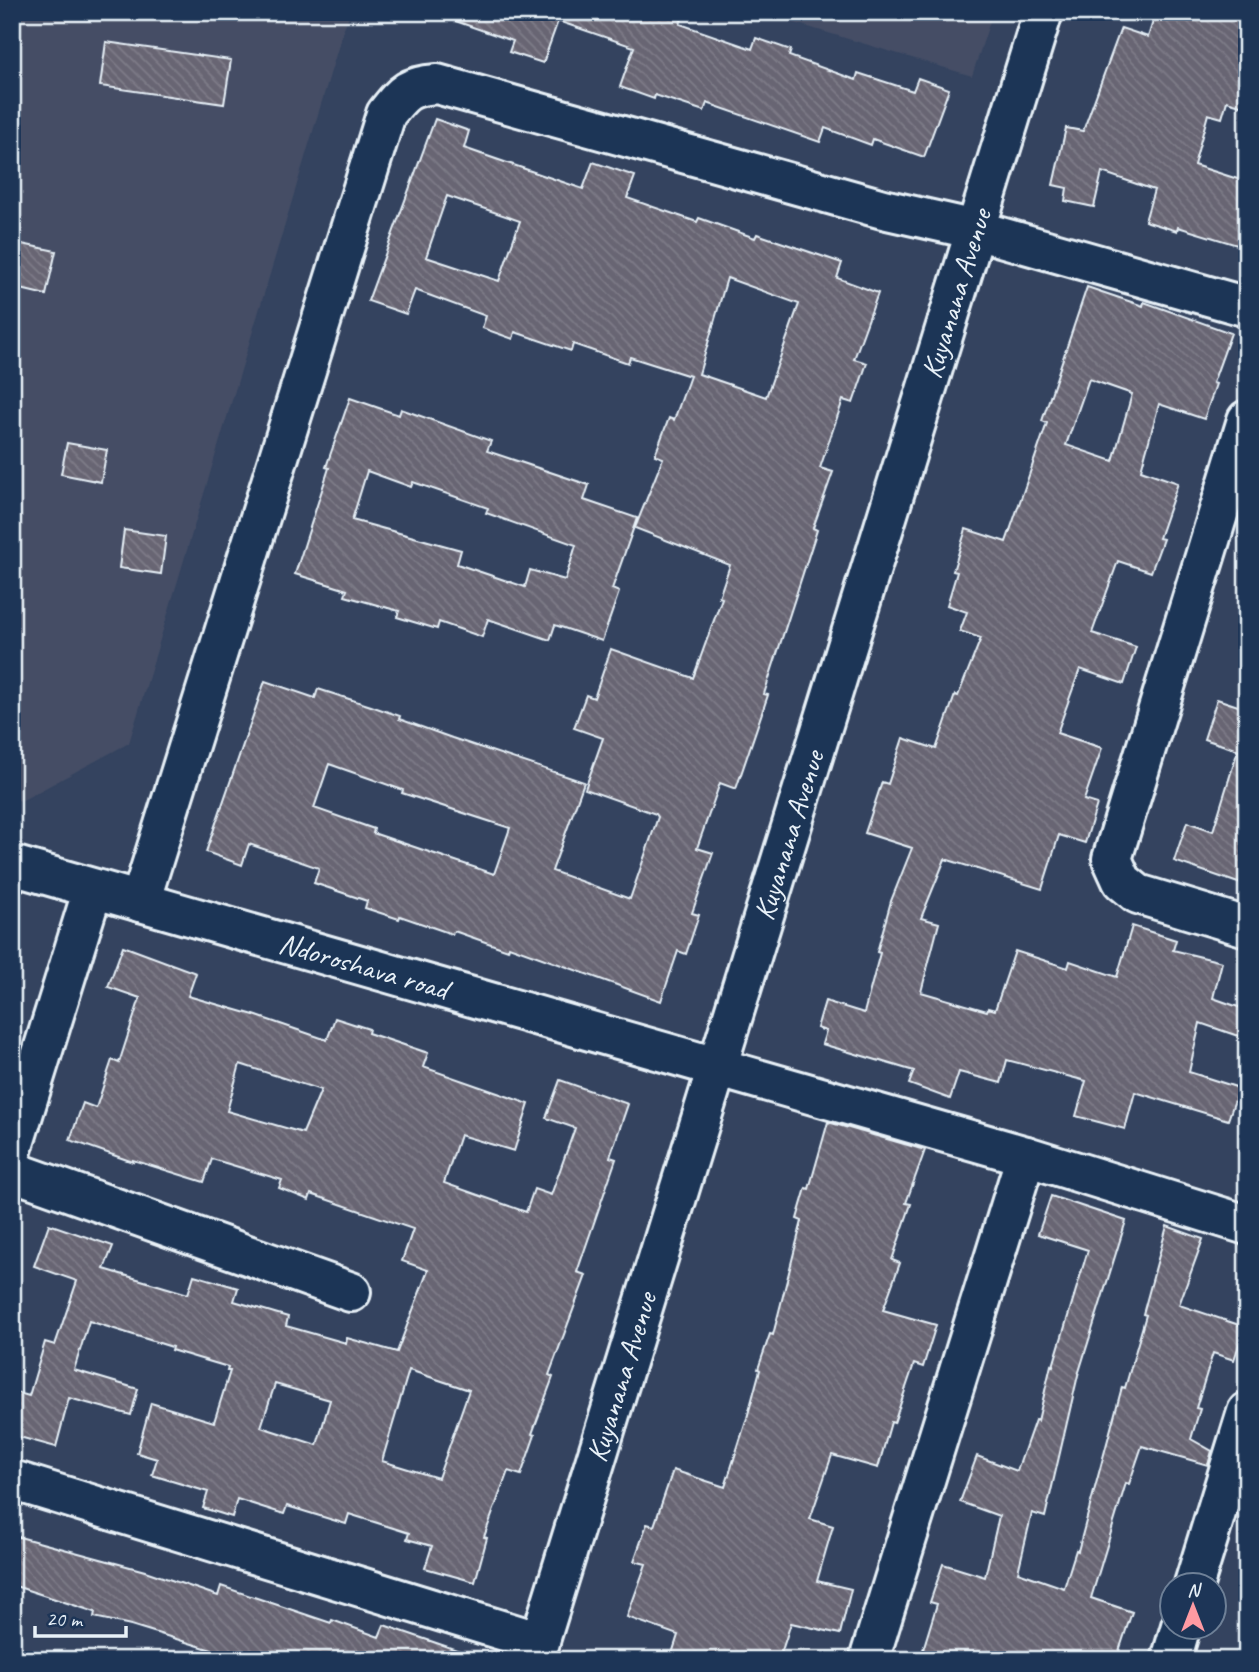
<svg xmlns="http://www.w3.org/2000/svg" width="1259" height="1672" font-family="Caveat,sans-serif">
  <defs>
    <pattern id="building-back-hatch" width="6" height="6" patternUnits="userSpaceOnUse" patternTransform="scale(1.75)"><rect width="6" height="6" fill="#686573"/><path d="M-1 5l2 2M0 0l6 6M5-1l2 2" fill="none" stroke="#7e7c88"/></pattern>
  </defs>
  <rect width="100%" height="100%" fill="#34435f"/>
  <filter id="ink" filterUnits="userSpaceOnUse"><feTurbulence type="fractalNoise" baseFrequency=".0143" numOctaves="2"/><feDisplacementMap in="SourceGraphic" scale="14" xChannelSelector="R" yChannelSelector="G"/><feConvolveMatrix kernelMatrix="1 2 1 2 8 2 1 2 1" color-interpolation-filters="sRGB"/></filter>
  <g filter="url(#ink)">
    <path fill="#444d65" d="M12,12H351L344,28L129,743L21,801L12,798Z
      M758,12H993L972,76Z"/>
    <path fill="url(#building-back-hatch)" stroke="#e8f1f8" stroke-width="2" fill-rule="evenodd" d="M441,12H661L682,19L680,24L752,49L756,38L791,50L789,56L856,80L858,73L913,91L918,78L949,89L924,157L873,139L871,145L825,128L820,142L707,103L704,111L655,95L654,99L620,87L634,47L558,21L543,63L509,52L513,41L441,16Z
      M1156,12H1234L1247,17V107L1227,101L1222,118L1208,114L1194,165L1247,182V248L1178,227L1177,231L1145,221L1154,190L1102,172L1094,207L1065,201L1067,188L1053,185L1066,128L1083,131L1121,28L1148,37Z
      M106,42L231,60L224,104L100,86Z
      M435,119L469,131L464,148L583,189L593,162L635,176L627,198L697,222L699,218L755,238L757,234L842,263L837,278L878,293L854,359L867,363L853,403L843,400L820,468L833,472L813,528L817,530L764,694L768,695L736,789L720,783L697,848L713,853L692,913L699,915L686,954L678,951L661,1001L509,946L508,950L454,931L452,934L400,916L399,919L365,908L367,901L314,883L319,868L249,844L242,865L206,852L265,681L315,698L318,689L371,706L400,716L399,719L452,738L584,782L552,871L630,899L658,817L656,814L585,789L603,738L574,728L586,695L594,698L611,649L693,678L722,598L719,597L730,565L635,528L663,458L655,455L669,418L674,420L690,376L630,357L628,363L573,344L571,351L515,332L513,339L482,328L486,316L415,290L406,314L368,301ZM447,196L520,221L499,281L426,257ZM727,278L799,304L766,397L699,374ZM329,764L403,790L402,793L510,828L494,874L373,833L374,829L314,808Z
      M12,242L56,251L46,295L12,287Z
      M1087,287L1143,306L1144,302L1231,333L1213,383L1216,384L1204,419L1159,404L1141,470L1178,483L1159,538L1163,539L1151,572L1118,561L1092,633L1136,647L1124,684L1080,669L1057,733L1102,748L1084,800L1097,804L1085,843L1059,835L1042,889L945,859L921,918L939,923L921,992L987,1011L988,1008L995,1010L1015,951L1068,968L1070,961L1117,977L1132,926L1176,940L1173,950L1222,962L1213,998L1247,1010V1039L1200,1023L1189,1072L1239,1088L1228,1120L1135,1092L1125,1129L1076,1116L1086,1081L1007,1060L1001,1083L959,1072L950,1099L909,1084L914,1071L822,1044L826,1031L817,1028L825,1001L864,1013L880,953L877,952L891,901L912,848L865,833L882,782L888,784L903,738L936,749L955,695L958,696L981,638L960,631L967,612L947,605L957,572L953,571L966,529L1006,542L1047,423L1042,421ZM1089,379L1132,394L1113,461L1066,445Z
      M350,398L399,415L401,409L491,441L487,451L589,485L584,500L637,518L612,589L619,592L602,641L555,625L550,640L488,619L482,637L439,622L437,629L397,617L399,611L345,596L347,590L295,574L329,468L326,467ZM367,471L411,487L413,482L488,508L486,513L576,545L565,580L530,570L525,587L457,564L461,550L352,520Z
      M67,443L107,450L101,482L61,474Z
      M124,530L166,536L161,574L119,568Z
      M1217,699L1247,709V886L1174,861L1187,822L1213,831L1238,750L1204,739Z
      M123,946L196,973L188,996L254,1015L327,1040L335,1018L369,1029L368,1033L428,1053L423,1067L529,1104L514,1151L460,1135L444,1183L526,1212L534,1189L551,1195L575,1128L546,1118L560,1080L628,1104L610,1157L616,1159L577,1272L586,1275L549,1375L553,1377L532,1434L535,1435L521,1475L508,1471L484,1537L487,1538L475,1582L425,1568L432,1546L407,1539L409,1533L349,1514L346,1524L287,1506L284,1514L237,1499L232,1517L203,1508L208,1492L152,1475L157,1459L137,1453L151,1403L214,1422L230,1371H227L228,1367L171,1350L172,1347L89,1321L74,1370L138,1389L131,1415L69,1398L56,1447L12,1435V1391L29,1396L45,1342L55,1345L77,1281L34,1266L49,1224L113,1246L104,1269L188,1294L194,1275L238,1288L234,1301L288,1317L286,1326L346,1343L347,1338L397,1352L428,1270L402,1261L413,1229L311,1194L309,1200L279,1188L282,1180L212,1159L204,1182L133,1160V1162L70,1140L83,1103L96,1108L112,1060L119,1063L140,998L108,987ZM240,1064L321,1090L303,1133L227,1111ZM409,1370L469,1390L438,1478L382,1461ZM275,1384L330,1400L317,1445L261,1427Z
      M828,1122L925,1150L906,1203L911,1204L892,1260L900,1263L883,1310L936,1325L923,1367L914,1364L894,1423L891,1422L878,1468L832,1455L810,1519L833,1526L817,1581L851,1589L840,1634L791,1623L779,1660H670L678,1635L627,1617L646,1564L634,1561L647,1524L654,1526L673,1470L725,1487L747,1418L760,1370L758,1369L770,1334L773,1335L802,1221L797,1219L806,1188L809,1189Z
      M1051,1196L1126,1221L1078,1375L1045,1517L1032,1513L1018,1572L1064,1588L1076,1550L1078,1551L1122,1387L1125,1388L1146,1315L1143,1314L1167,1226L1203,1239L1179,1305L1245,1327L1234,1360L1213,1353L1196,1408L1200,1409L1191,1439L1212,1451L1208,1465L1142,1446L1129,1484L1126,1483L1091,1598L1132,1612L1116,1660H947L922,1653L937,1604L930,1602L943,1564L985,1577L999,1516L960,1502L977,1456L1017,1471L1035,1420L1038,1421L1051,1365L1053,1366L1088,1250L1038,1234Z
      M12,1535L145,1571L218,1596L221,1586L331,1623L332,1620L379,1637L384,1625L474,1656L473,1660H244L131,1625L94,1617L95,1612L12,1585Z"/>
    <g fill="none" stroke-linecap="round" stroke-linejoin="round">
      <g stroke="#e8f1f8" stroke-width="44">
        <g id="minor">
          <path d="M1247,420L1112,859L1122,881L1138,894L1247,927"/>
          <path id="s1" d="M12,865L1026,1156L1247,1225"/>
          <path d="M140,902L386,114C404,91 409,86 437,84L883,209L976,230L1247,307"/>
          <path d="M12,1150L93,889"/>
          <path d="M12,1171L351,1292"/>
          <path d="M12,1480L540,1642"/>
          <path d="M1194,1584L1247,1412"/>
          <path id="s2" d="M534,1660L1043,12"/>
          <path d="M869,1660L1026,1156"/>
          <path d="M1171,1660L1181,1626"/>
        </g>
      </g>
      <use href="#minor" stroke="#1d3557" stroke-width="38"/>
    </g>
  </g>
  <g text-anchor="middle" stroke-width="5" stroke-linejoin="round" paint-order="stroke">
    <g font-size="30" fill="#e8f1f8" stroke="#1d3557">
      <text dy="10" stroke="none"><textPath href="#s2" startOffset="1430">Kuyanana Avenue</textPath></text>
      <text dy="10" stroke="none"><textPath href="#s2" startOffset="863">Kuyanana Avenue</textPath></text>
      <text dy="10" stroke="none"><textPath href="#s1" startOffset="366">Ndoroshava road</textPath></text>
      <text dy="10" stroke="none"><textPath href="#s2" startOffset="296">Kuyanana Avenue</textPath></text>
    </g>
  </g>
  <rect width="1259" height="1672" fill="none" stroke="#1d3557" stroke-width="42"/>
  <rect x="21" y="21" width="1217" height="1630" fill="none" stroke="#e8f1f8" stroke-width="2.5" filter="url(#ink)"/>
  <g transform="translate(1193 1606)"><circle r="33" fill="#1d3557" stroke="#6e8097" stroke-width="2"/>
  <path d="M0-5L12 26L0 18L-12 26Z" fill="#ff9aa2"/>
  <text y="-10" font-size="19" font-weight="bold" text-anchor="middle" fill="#e8f1f8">N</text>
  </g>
  <path d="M35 1626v10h91v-10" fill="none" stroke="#e8f1f8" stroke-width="3.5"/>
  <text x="46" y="1626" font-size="21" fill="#e8f1f8" stroke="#1d3557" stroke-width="5" paint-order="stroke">20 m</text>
</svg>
